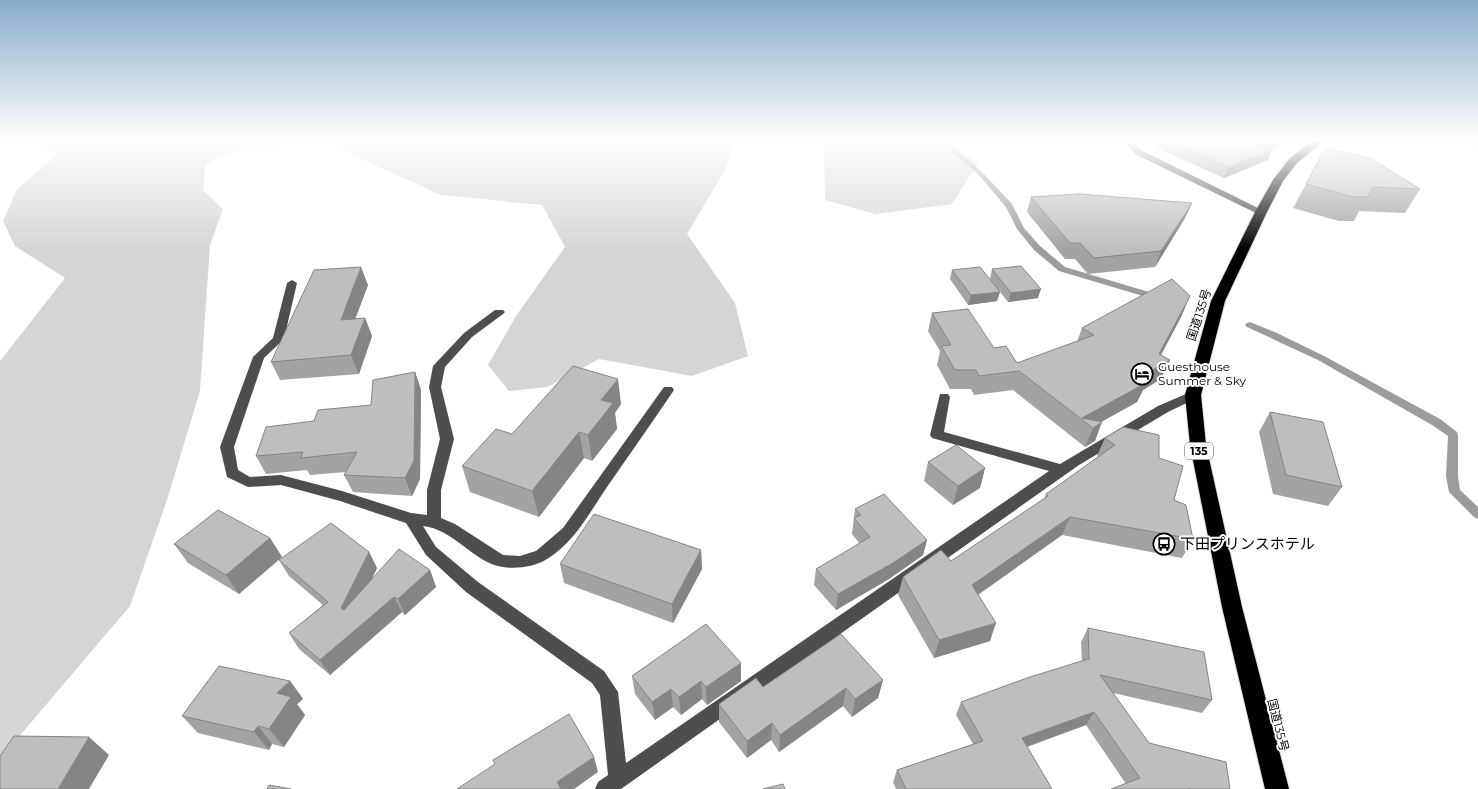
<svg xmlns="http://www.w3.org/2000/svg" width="1478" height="789" font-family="Montserrat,'Noto Sans JP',sans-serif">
  <rect width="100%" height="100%" fill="#fff"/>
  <path fill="#d5d5d5" d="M31,140H741L734,143L726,168L687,234L735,303L748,356L692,376L599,359L547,387L509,391L488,365L516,316L565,247L542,205L441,195L331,145L250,147L228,154L205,165L203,190L223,209L210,245L200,391L167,500L130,606L11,746L0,756V361L65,278L15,246L3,221L17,189L58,154Z
    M824,140H948L978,163L952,204L876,214L825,200Z"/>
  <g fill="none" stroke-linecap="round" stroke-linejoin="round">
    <path fill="#9c9c9c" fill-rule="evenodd" d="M938,140H945L982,172L1012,204L1024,228L1040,246L1065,267L1159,295L1160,297L1159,299H1153L1059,271L1034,250L1017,229L1006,207L978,174Z
      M1250,322L1277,333L1324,356L1440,419L1457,432L1458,435V476L1460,490L1478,507V519L1474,517L1449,492L1446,476L1448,436L1432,425L1318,360L1247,327L1245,325L1247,323Z"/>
    <g stroke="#dbdbdb" stroke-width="2">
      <path id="highway" d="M1313,140H1325L1297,163L1283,181L1267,212L1225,301L1201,395L1206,445L1242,607L1289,789H1265L1222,607L1190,445L1185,395L1211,301L1255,212L1273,180L1289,159Z"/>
    </g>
    <path fill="#4e4e4e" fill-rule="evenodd" d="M1123,140H1132L1141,150L1266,212L1264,214H1258L1135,154Z
      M292,280L297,283L284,339L264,358L234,447L238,470L250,477L281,475L342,491L411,513L427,515V490L440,439L429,387L433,366L464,333L495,310H503L505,312L503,314L472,337L445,367L441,387L454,439L441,490V518L455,524L503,555L520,556L536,551L563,528L664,387H672L674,390L672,393C651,424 629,455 607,487C590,512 574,543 547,559C534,567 517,569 503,567C475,564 454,529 423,526L436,547L478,582L604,671L618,692L626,763L1049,471L932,438L930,435L940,394H948L950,397L944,432L1060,464L1158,406L1193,391L1199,395L1197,398L1168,412L1079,465L621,789H595L598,782L608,775L600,695L592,683L466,592L426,555L406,523L340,501L281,485L248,487L227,477L220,447L253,357L273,338L287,283Z"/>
    <use href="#highway" fill="#000" fill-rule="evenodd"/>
  </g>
  <path fill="#a3a3a3" d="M1159,140H1286L1285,143L1271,149L1268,160L1224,178L1157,148Z
    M1459,140H1478V146L1459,142Z
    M1306,184L1420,189L1405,213L1359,211L1354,221H1339L1293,208Z
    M1031,197L1192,203L1185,218L1155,267L1088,274L1075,259H1065L1027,212Z
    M992,269L1038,298L1008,302L990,279Z
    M952,270L997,301L968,305L950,279Z
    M368,285L355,319L365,318L372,336L359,374L280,380L271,362Z
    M932,313L994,348L1017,363L1077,342L1082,328L1182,315L1161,355V379L1143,390L1137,402L1101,422L1095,441L1085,447L1013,390L974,395L971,389H950L937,365L940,351L928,331Z
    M415,372L421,390L420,479L412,496L353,492L344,475L346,472L310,475L307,470L266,474L256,456L314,421L371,405Z
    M621,404L615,413L617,429L592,461L584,458L539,517L470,492L462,466L512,434Z
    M1270,412L1342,487L1328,506L1273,494L1259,432Z
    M1105,438L1159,458L1174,500L1193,539L1182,558L1062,535L978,595L990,641L934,658L898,595L903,577L951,561L1044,499L1046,494L1098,457L1097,456Z
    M928,462L985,468L980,488L953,505L924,481Z
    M855,509L927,540L923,555L889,579L836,610L814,585L816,569L860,544L852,534Z
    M270,538L282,557L239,594L188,563L174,544Z
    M701,550L702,569L673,623L564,583L560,564Z
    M369,552L377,568L372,579L430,570L436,587L405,615L402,612L330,675L299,649L289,633L323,605L289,576L279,560Z
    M1088,628L1212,700L1202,713L1113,693L1149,743L1230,789H1111L1126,784L1086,725L1027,746L1052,789H896L893,782L897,770L973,744L956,715L961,702L1082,661L1081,642Z
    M741,663V681L707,705L702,699L681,715L673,707L655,720L635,694L632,676Z
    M883,680L878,698L852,717L843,706L779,752L771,740L747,758L719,722V704L763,687Z
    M290,681L303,699L297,704L305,715L284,747L272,744L269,750L198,733L182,716Z"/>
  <path fill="#858585" d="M1270,140H1286L1285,143L1253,156L1258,146Z
    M1273,149L1268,160L1224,178L1228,167Z
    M1192,203L1185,218L1155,267L1161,251Z
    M361,267L368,285L348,338L341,320Z
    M1041,289L1038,298L1008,302L1011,293Z
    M1000,292L997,301L968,305L971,295Z
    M1190,296L1182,315L1153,370L1170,360L1161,379L1143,390L1137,402L1092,427L1082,418L1138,378L1159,354Z
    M365,318L372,336L359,374L351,355Z
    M415,372L421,390L420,479L412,496L405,478Z
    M618,379L621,404L615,413L617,429L592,461L588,435L601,400Z
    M1102,422L1095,441L1085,447L1093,428Z
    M579,432L584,458L539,517L532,491Z
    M985,468L980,488L953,505L958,486Z
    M1070,517L1062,535L966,603L972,585Z
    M270,538L282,557L239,594L226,575Z
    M927,540L923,555L889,579L836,610L838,594Z
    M701,550L702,569L673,623L672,604Z
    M369,552L377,568L350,624L341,608Z
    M430,570L436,587L405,615L398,599Z
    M394,597L402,612L330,675L320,660Z
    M996,623L990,641L934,658L939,640Z
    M741,663V681L707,705L706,687Z
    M883,680L878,698L852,717L855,699Z
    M290,681L303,699L297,704L305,715L284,747L269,729L277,693Z
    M701,681L702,699L681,715L679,697Z
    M846,688L843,706L779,752L780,735Z
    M671,689L673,707L655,720L652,702Z
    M1094,712L1086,725L1016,751L1022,738Z
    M772,723L771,740L747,758V741Z
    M258,726L272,744L269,750L254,732Z
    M89,737L109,755L89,789H58Z
    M594,757L598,772L574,789H559L557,782Z"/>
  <path fill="#bebebe" stroke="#858585" d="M1169,140H1270L1258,146L1273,149L1228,167Z
    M1325,148L1370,158L1420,189L1373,187L1368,197H1353L1306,184Z
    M1079,194L1192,203L1161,251L1094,258L1080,243H1070L1031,197Z
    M1021,266L1041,289L1011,293L992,269Z
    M361,267L341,320L365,318L351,355L271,362L314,270Z
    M980,267L1000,292L971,295L952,270Z
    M1172,279L1190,296L1159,354L1170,360L1138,378L1146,383L1082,418L1102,422L1093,428L1019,371L979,376L976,370H955L941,346L951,345L932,313L968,309L994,348L1006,346L1017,363L1094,335L1082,328Z
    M573,366L618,379L601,400L613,403L588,435L579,432L532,491L462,466L496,429L512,434Z
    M415,372L414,461L405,478L344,475L357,452L301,458L303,452L256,456L266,427L314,421L318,410L371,405L373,380Z
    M1270,412L1323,422L1342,487L1286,475Z
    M1123,427L1159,435V458L1183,466L1174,500L1186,505L1193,539L1070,517L972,585L996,623L939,640L903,577L941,550L951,561L1048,496L1046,494L1115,445L1105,438Z
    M956,445L985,468L958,486L928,462Z
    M884,494L927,540L893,563L838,594L816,569L870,537L854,518L861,515L855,509Z
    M218,510L270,538L226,575L174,544Z
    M594,514L701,550L672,604L560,564Z
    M331,523L369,552L341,608L344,610L399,549L430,570L398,599L394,597L320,660L289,633L328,602L279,560Z
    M706,624L741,663L706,687L701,681L679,697L671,689L652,702L632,676Z
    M1088,628L1204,652L1212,700L1100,675L1149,743L1226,762L1230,789H1192L1188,788L1189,789H1111L1140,778L1094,712L1022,738L1052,789H906L897,770L983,741L961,702L1027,678L1088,659L1089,660Z
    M841,634L883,680L855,699L846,688L780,735L772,723L747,741L719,704L756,678L763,687Z
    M219,666L290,681L277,693L291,697L269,729L258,726L254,732L182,716Z
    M569,714L594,757L557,782L561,789H457L495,764L493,760Z
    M14,736L89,737L58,789H0V756Z
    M783,784L785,789H763Z
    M269,785L291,789H267Z"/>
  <linearGradient id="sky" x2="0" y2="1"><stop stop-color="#89aaca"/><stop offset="0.56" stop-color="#fff"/><stop offset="1" stop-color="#fff" stop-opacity="0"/></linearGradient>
  <rect width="1478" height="251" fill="url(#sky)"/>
  <defs>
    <g id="hotel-ring" transform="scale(1.125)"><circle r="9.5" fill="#fff" stroke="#000" stroke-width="1.5"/><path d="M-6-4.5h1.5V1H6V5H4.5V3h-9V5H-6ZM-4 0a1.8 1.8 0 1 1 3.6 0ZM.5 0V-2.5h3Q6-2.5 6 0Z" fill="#000"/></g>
    <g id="bus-ring" transform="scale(1.125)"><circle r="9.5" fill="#fff" stroke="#000" stroke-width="1.5"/><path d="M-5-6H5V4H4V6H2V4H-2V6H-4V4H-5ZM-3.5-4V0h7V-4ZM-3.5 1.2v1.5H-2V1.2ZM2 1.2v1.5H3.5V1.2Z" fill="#000"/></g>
  </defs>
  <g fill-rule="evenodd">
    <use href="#hotel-ring" x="1142" y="374"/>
    <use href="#bus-ring" x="1164" y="544"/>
  </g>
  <g text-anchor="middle" stroke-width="4" stroke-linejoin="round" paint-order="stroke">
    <rect fill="#fff" stroke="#4c4c4c" stroke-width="1" x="1185" y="442.5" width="28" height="17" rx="4"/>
    <g font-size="11" font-weight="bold" fill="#000">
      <text x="1199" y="455">135</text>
    </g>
    <g font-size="12" fill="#000" stroke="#fff">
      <text transform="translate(1199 315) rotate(-72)" y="4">国道135号</text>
      <text transform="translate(1278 725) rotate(76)" y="4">国道135号</text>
    </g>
    <g font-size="12" fill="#000" stroke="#fff" text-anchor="start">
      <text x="1158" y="371">Guesthouse<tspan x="1158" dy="14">Summer &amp; Sky</tspan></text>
    </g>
    <g font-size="15" fill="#000" stroke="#fff" text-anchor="start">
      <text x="1180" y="549">下田プリンスホテル</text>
    </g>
  </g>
</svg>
